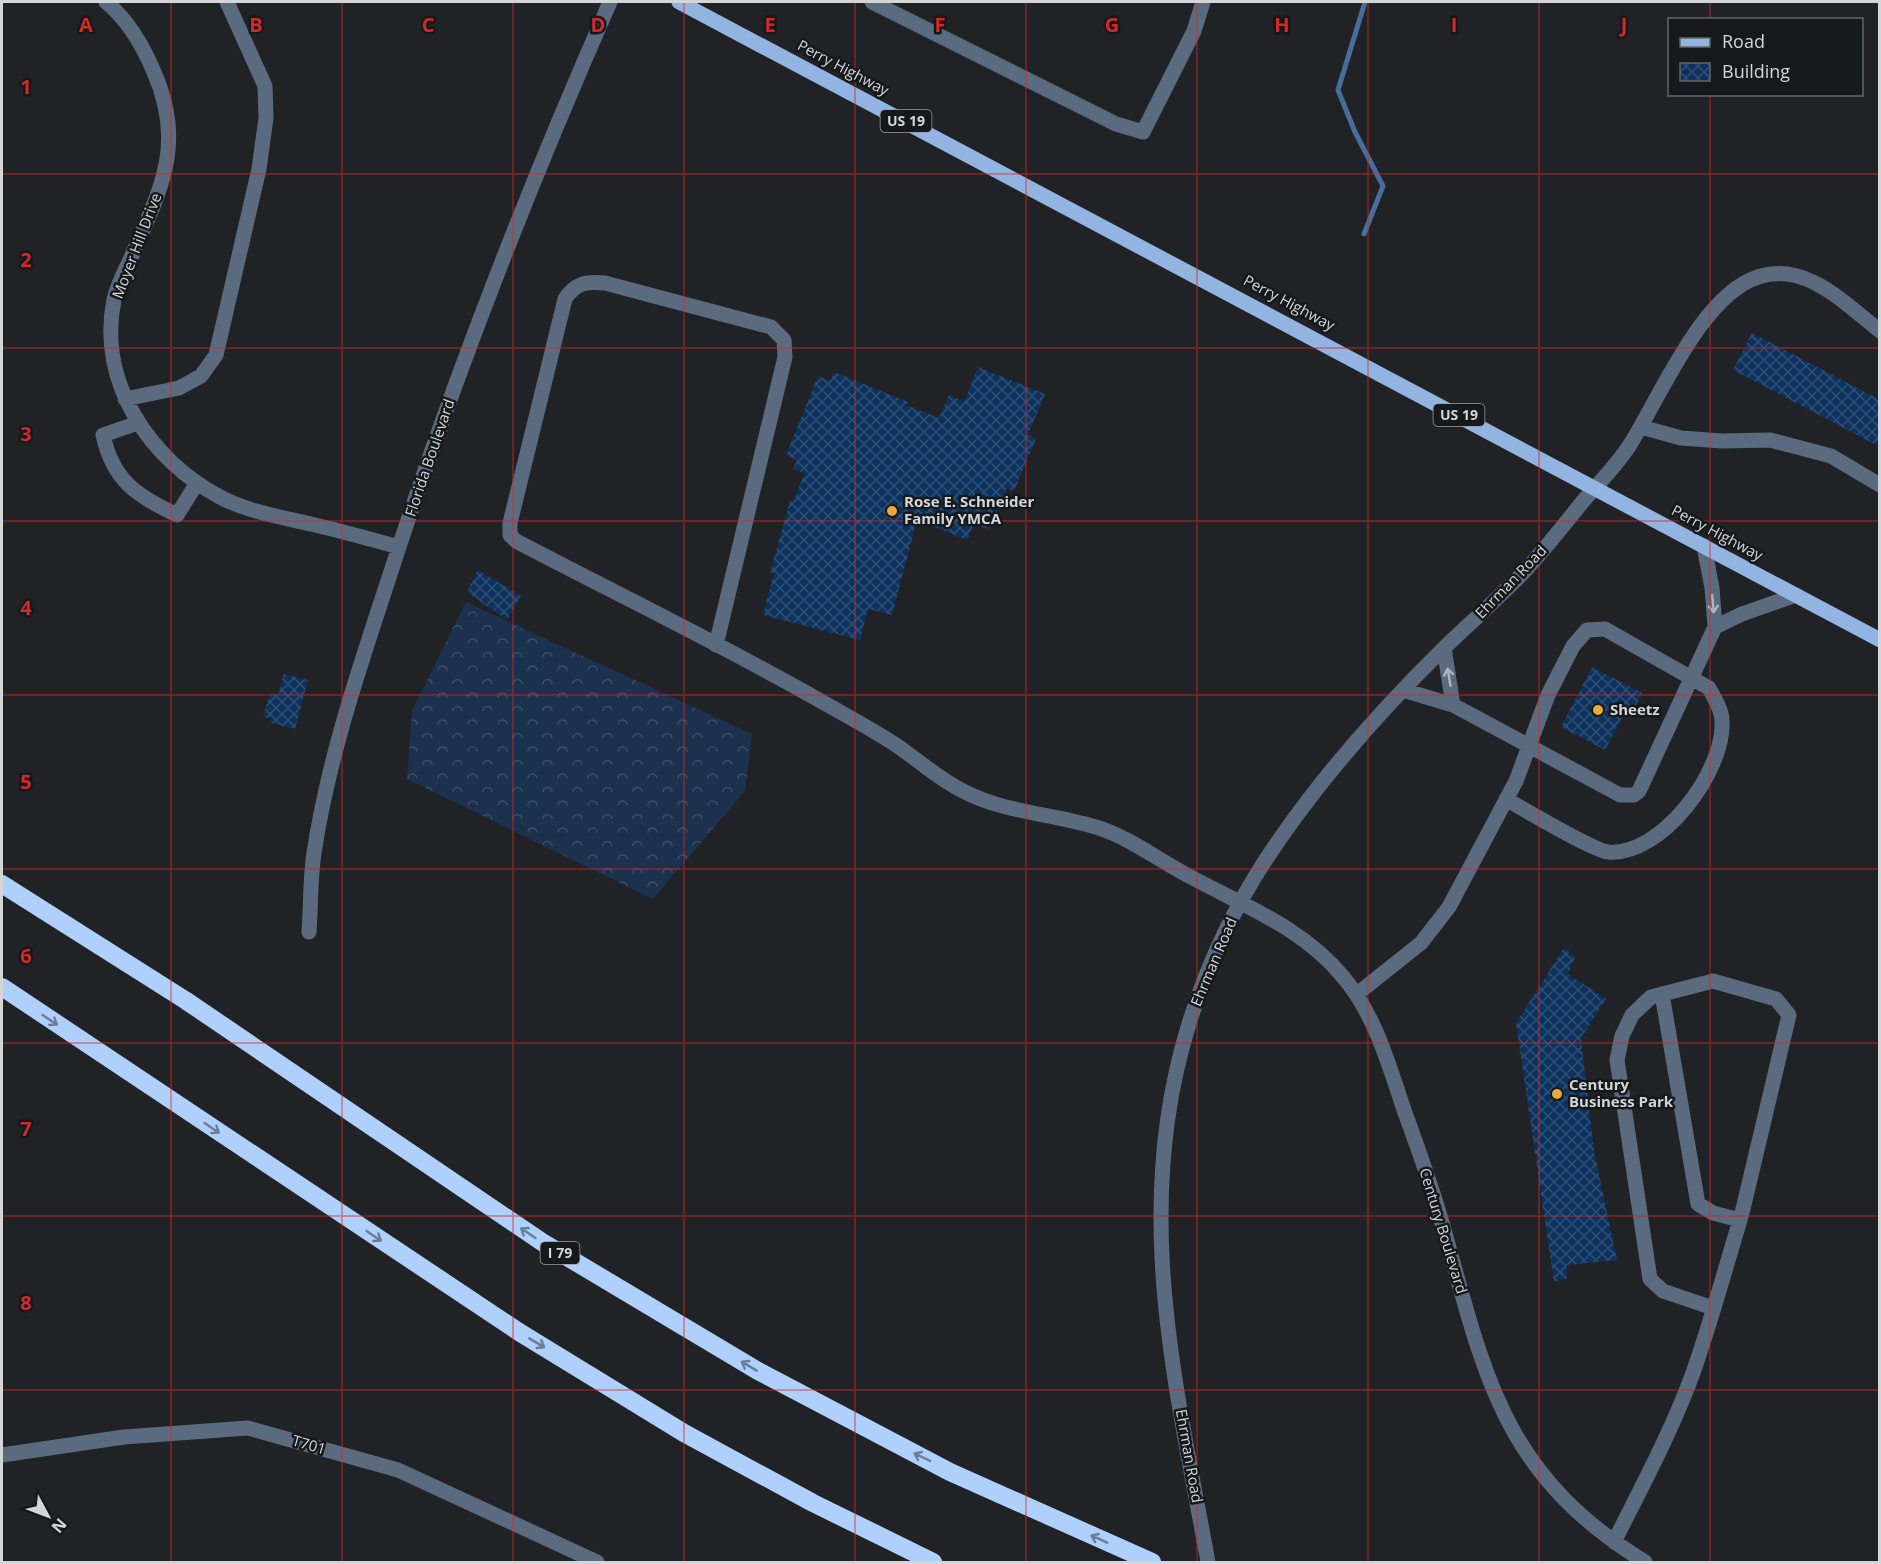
<svg xmlns="http://www.w3.org/2000/svg" width="1881" height="1564" font-family="'Open Sans',sans-serif">
  <defs>
    <pattern id="forest-crowns" width="20" height="18" patternUnits="userSpaceOnUse" patternTransform="scale(1.5)"><rect width="20" height="18" fill="#1c314d"/><path d="M2 6a3 3 0 1 1 6 0M12 15a3 3 0 1 1 6 0" fill="none" stroke="#3c4e66"/></pattern>
    <pattern id="building-cross-hatch" width="8" height="8" patternUnits="userSpaceOnUse" patternTransform="scale(1.5)"><rect width="8" height="8" fill="#0d325d"/><path d="M0 0l8 8M0 8l8-8" fill="none" stroke="#2f4f74"/></pattern>
  </defs>
  <rect width="100%" height="100%" fill="#202226"/>
  <path fill="url(#forest-crowns)" d="M466,602L752,734L745,791L653,899L407,779L412,711Z"/>
  <g fill="none" stroke-linecap="round" stroke-linejoin="round">
    <path stroke="#486d9d" stroke-width="5" d="M1364,234L1383,186L1355,132L1338,90L1365,2"/>
  </g>
  <path fill="url(#building-cross-hatch)" d="M1752,333L1880,400V447L1733,370Z
    M978,367L1045,394L1028,435L1036,439L1014,491L1007,488L990,530L974,524L967,540L917,520L892,615L868,609L860,640L763,615L774,573H770L790,501L793,502L805,473L793,469L797,460L786,455L818,376L830,381L834,372L908,402L906,405L939,418L949,395L964,402Z
    M478,570L521,596L507,620L467,592Z
    M1592,667L1642,693L1633,711L1627,708L1605,750L1561,727Z
    M284,674L308,680L295,729L271,723L272,719L263,717L270,693L278,695Z
    M1564,948L1575,957L1568,974L1606,999L1581,1038L1594,1151L1617,1260L1567,1265V1278L1554,1282L1516,1023Z"/>
  <g fill="none" stroke-linecap="round" stroke-linejoin="round">
    <path stroke="#5a6b80" stroke-width="15" d="M106,2C127,19 143,46 154,72C185,143 162,187 133,253C127,268 117,284 114,300C97,382 150,460 220,497C248,512 281,517 311,524C341,531 370,539 399,547
      M872,2L1116,124L1143,132L1194,31L1203,2
      M125,399L179,388L201,376L216,355L259,169L266,118L265,86L227,2
      M138,423L103,435C113,481 137,496 177,515L197,483
      M1641,427L1681,438L1722,441L1770,440L1831,456L1880,485
      M1704,546L1712,588L1715,627L1742,614L1796,595
      M716,645L785,357L784,340L771,327L605,283C587,281 575,283 565,299L510,523V535L516,541C619,595 725,646 826,704C849,717 873,730 896,745C918,760 939,779 963,791C1005,813 1051,813 1096,827C1129,837 1158,860 1189,876C1244,906 1304,928 1344,978C1375,1015 1389,1065 1404,1110C1418,1148 1432,1187 1443,1226C1485,1376 1502,1474 1645,1562
      M1444,648L1453,705
      M1403,690L1453,705L1620,795H1634L1639,791L1715,627
      M309,932C311,906 310,879 314,853C330,747 367,646 400,544C461,360 532,179 610,2
      M1357,994L1421,943L1449,907L1516,781L1548,695L1573,646L1587,630L1605,629L1709,688C1714,698 1722,709 1722,721C1725,771 1661,857 1608,852C1595,851 1523,809 1506,799
      M1662,994L1698,1204L1713,1213L1740,1220
      M2,1455L124,1437L248,1428L398,1470L597,1562
      M1614,1542C1642,1486 1673,1429 1694,1370C1711,1321 1725,1270 1740,1220L1743,1209L1789,1015L1776,999L1713,981L1651,997L1632,1015L1622,1036L1617,1060L1650,1279L1663,1291L1713,1308
      M1208,1562C1175,1381 1132,1210 1188,1027C1208,961 1238,899 1277,843C1325,773 1383,708 1443,649C1468,625 1495,601 1520,576C1543,552 1563,526 1584,500C1600,482 1618,464 1631,443C1661,395 1702,295 1758,277C1806,261 1845,304 1880,331"/>
    <path stroke="#91b4e0" stroke-width="15" d="M679,2L1880,640"/>
    <path stroke="#afd0fb" stroke-width="18" d="M2,884L185,1000L542,1242L758,1371L950,1472L1152,1562
      M2,987L519,1332L684,1433L813,1503L933,1562"/>
  </g>
  <defs><path id="oneway-shaft" d="M-6 0H5M1.5-3L5.5 0L1.5 3" fill="none" stroke-width="1.6" stroke-linecap="round" stroke-linejoin="round" transform="scale(1.5)"/></defs>
  <g stroke="#afb5bd">
    <use href="#oneway-shaft" transform="translate(1713 604) rotate(85)"/>
    <use href="#oneway-shaft" transform="translate(1449 677) rotate(-100)"/>
  </g>
  <g stroke="#6a7e97">
    <use href="#oneway-shaft" transform="translate(50 1020) rotate(34)"/>
    <use href="#oneway-shaft" transform="translate(212 1128) rotate(34)"/>
    <use href="#oneway-shaft" transform="translate(528 1233) rotate(-146)"/>
    <use href="#oneway-shaft" transform="translate(374 1236) rotate(34)"/>
    <use href="#oneway-shaft" transform="translate(537 1343) rotate(31)"/>
    <use href="#oneway-shaft" transform="translate(749 1366) rotate(-149)"/>
    <use href="#oneway-shaft" transform="translate(922 1457) rotate(-154)"/>
    <use href="#oneway-shaft" transform="translate(1099 1539) rotate(-156)"/>
  </g>
  <path fill="none" stroke="#d62828" stroke-width="1.5" stroke-opacity="0.55" d="M171,2V1562M342,2V1562M513,2V1562M684,2V1562M855,2V1562M1026,2V1562M1197,2V1562M1368,2V1562M1539,2V1562M1710,2V20M1710,94V1562M2,174H1880M2,348H1880M2,521H1880M2,695H1880M2,869H1880M2,1043H1880M2,1216H1880M2,1390H1880"/>
  <g fill="#eca93b" stroke="#16191c" stroke-width="2">
    <circle cx="892" cy="511" r="6"/>
    <circle cx="1598" cy="710" r="6"/>
    <circle cx="1557" cy="1094" r="6"/>
  </g>
  <g text-anchor="middle" stroke-width="5" stroke-linejoin="round" paint-order="stroke">
    <g fill="#16191c" stroke="#9a9d9f" stroke-width="1.5">
      <rect x="880.5" y="110" width="51" height="22" rx="4.5"/>
      <rect x="1433.5" y="404" width="51" height="22" rx="4.5"/>
      <rect x="540.5" y="1242" width="39" height="22" rx="4.5"/>
    </g>
    <g font-size="14" font-weight="bold" fill="#d3d5d7">
      <text x="906" y="126">US 19</text>
      <text x="1459" y="420">US 19</text>
      <text x="560" y="1258">I 79</text>
    </g>
    <g font-size="15" fill="#d3d5d7" stroke="#16191c">
      <text transform="translate(843 68) rotate(28)" y="5">Perry Highway</text>
      <text transform="translate(137 246) rotate(-69)" y="5">Moyer Hill Drive</text>
      <text transform="translate(1289 303) rotate(28)" y="5">Perry Highway</text>
      <text transform="translate(430 458) rotate(-71)" y="5">Florida Boulevard</text>
      <text transform="translate(1717 533) rotate(28)" y="5">Perry Highway</text>
      <text transform="translate(1511 582) rotate(-46)" y="5">Ehrman Road</text>
      <text transform="translate(1214 962) rotate(-67)" y="5">Ehrman Road</text>
      <text transform="translate(1443 1231) rotate(73)" y="5">Century Boulevard</text>
      <text transform="translate(309 1445) rotate(16)" y="5">T701</text>
      <text transform="translate(1189 1456) rotate(80)" y="5">Ehrman Road</text>
    </g>
    <g font-size="15" font-weight="bold" fill="#d3d5d7" stroke="#16191c" text-anchor="start">
      <text x="904" y="507">Rose E. Schneider<tspan x="904" dy="17">Family YMCA</tspan></text>
      <text x="1610" y="715">Sheetz</text>
      <text x="1569" y="1090">Century<tspan x="1569" dy="17">Business Park</tspan></text>
    </g>
  </g>
  <g font-size="20" text-anchor="middle" font-weight="bold" fill="#d62828" stroke="#16191c" stroke-width="5" stroke-linejoin="round" paint-order="stroke">
    <text x="86" y="32">A</text>
    <text x="256" y="32">B</text>
    <text x="428" y="32">C</text>
    <text x="598" y="32">D</text>
    <text x="770" y="32">E</text>
    <text x="940" y="32">F</text>
    <text x="1112" y="32">G</text>
    <text x="1282" y="32">H</text>
    <text x="1454" y="32">I</text>
    <text x="1624" y="32">J</text>
    <text x="26" y="94">1</text>
    <text x="26" y="267">2</text>
    <text x="26" y="441">3</text>
    <text x="26" y="615">4</text>
    <text x="26" y="789">5</text>
    <text x="26" y="963">6</text>
    <text x="26" y="1136">7</text>
    <text x="26" y="1310">8</text>
  </g>
  <rect width="1881" height="1564" fill="none" stroke="#d3d5d7" stroke-width="6"/>
  <rect x="1668" y="18" width="195" height="78" fill="#16191c" stroke="#626467" stroke-width="1.5"/>
  <rect x="1680" y="38" width="30" height="9" fill="#91b4e0" stroke="#626467" stroke-width="1.5"/>
  <text x="1722" y="48" font-size="18" fill="#d3d5d7">Road</text>
  <rect x="1680" y="63" width="30" height="18" fill="url(#building-cross-hatch)" stroke="#626467" stroke-width="1.5"/>
  <text x="1722" y="78" font-size="18" fill="#d3d5d7">Building</text>
  <g transform="translate(48 1516) rotate(131)" stroke="#16191c" stroke-width="4.5" paint-order="stroke">
  <path d="M0-4.5L10 22L0 15L-10 22Z" fill="#d3d5d7"/>
  <text y="-9" font-size="16" font-weight="bold" text-anchor="middle" fill="#d3d5d7">N</text>
  </g>
</svg>
